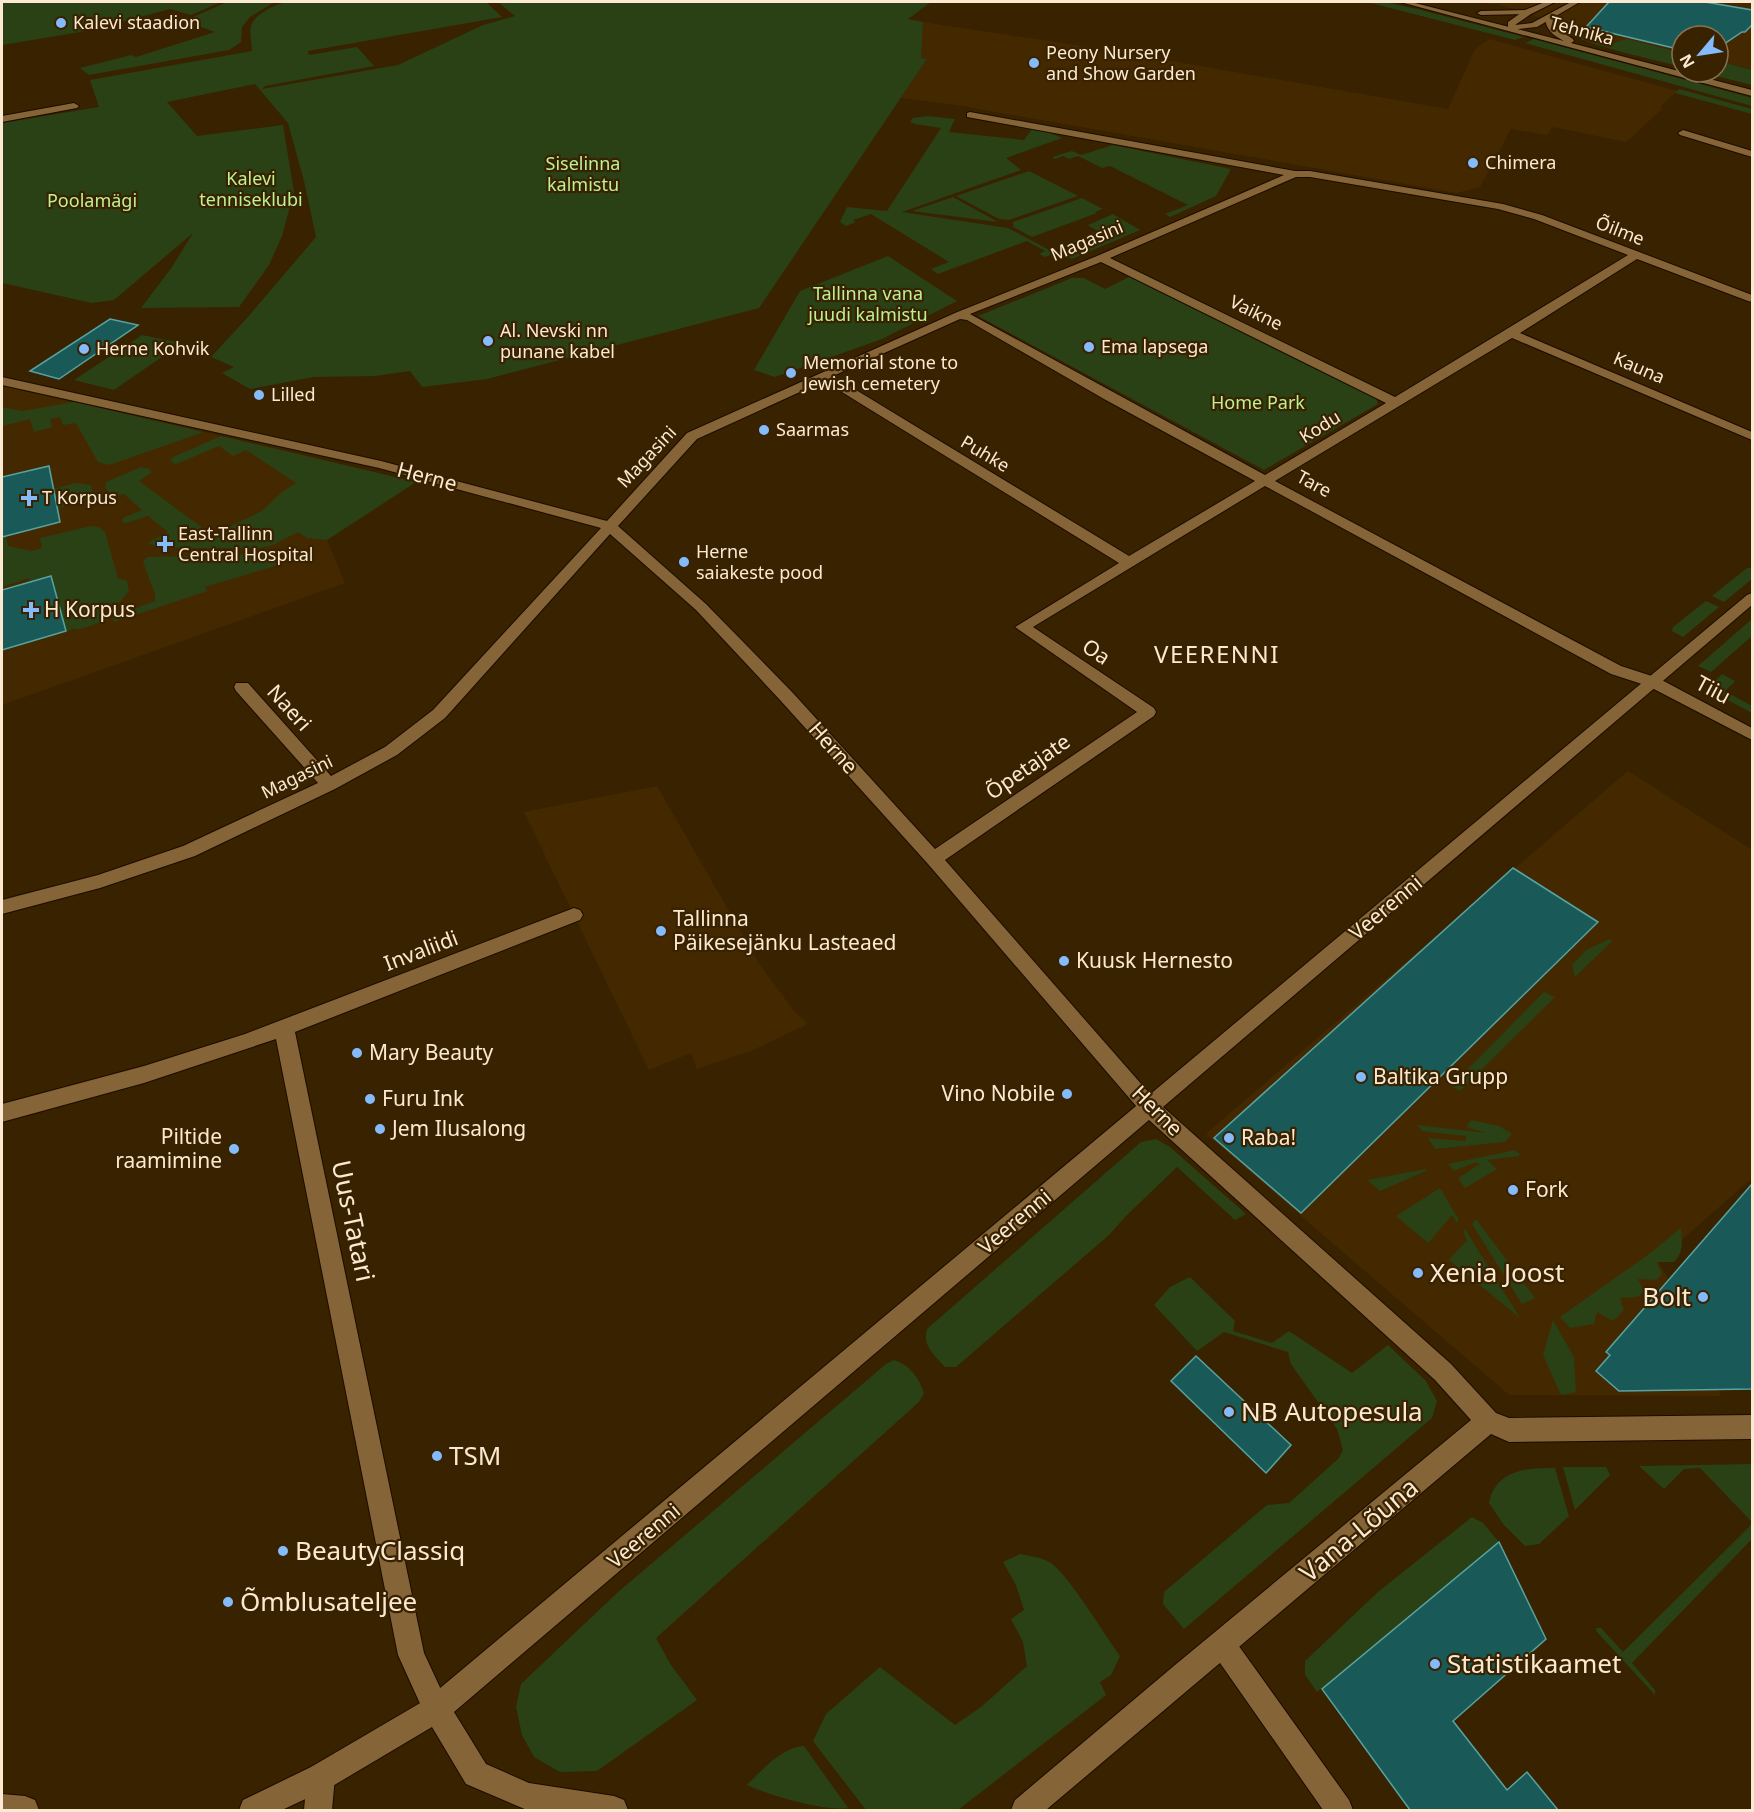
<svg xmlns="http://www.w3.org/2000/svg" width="1754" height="1812" font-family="'Noto Sans',sans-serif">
  <rect width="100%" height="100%" fill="#392200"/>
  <path fill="#442900" d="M1465,2H1752V70L1727,63L1718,70V36H1682V62L1497,4Z
    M923,22L1088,47L1086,50L1128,57L1131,54L1448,109L1475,49L1489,39L1677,91L1661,106V110L1626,142L1553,127L1547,135L1511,129L1480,187L1457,193L956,105L901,98L927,59L921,58Z
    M2,386L288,451L416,482L327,540L345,583L2,705Z
    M1628,771L1752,850V1178L1684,1238L1656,1259L1688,1311L1721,1396L1509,1395L1206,1134Z
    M657,786L759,963L793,1010L808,1024L751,1051L697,1069L691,1053L649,1070L524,812Z"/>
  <path fill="#294115" d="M2,2H221L191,15L170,9L92,30L2,45Z
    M227,2L273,3L250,17L242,27L241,42L229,50L89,75L80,68L131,55L136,57L215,32L184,21Z
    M286,2H486L502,17L308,51L309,55L357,47L374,66L265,86L262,89L398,65L483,25L515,16L498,2H931L908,19L923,22L921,58L927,59L759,308L487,379L422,387L410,371L375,376L314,377L250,389L222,373L234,367L211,357L247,318L316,237L304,181L288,123L255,84L167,102L197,136L283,125L294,192L282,236L269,265L239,307L141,308L172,267L193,233L114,300L92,303L2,283V123L99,107L90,80L252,51C252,44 249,34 251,26C255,13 275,5 286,2Z
    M1367,2H1384L1417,9L1524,37L1515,40Z
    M1573,24V32L1612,43L1627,39L1682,53V67C1657,60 1578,44 1562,29Z
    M1534,39L1752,98V106L1525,43Z
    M1718,61L1752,70V85L1700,72H1718Z
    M1679,89L1752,109V114L1675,93Z
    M927,116L955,119L949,132L1024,140L1032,129L1048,132L1062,138L1006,158L1021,170L902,212L1008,228L1055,253L1045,257L1039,254L1045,251L1027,241L938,274L931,269L949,262L871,214L853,220L856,222L846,226L840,222L847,207L887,211L941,128L915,124L910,122L913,118Z
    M1113,145L1231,169L1216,196L1170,217L1165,214L1188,205L1110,166L1102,168L1078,156L1069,159L1063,156L1055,159L1052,157L1072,151L1081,155Z
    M1029,171L1078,196L1009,220L999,219L956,196Z
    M953,197L998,222L912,211Z
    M1082,198L1103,209L1095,212L1097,213L1032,237L1013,227V222Z
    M1113,214L1140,230L1072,259L1064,255V251L1073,248L1067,244L1097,231L1088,225Z
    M888,256L957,301L882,339L775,377L754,370L800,291Z
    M1131,276L1376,398L1378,404L1264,470L978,316L1072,278H1084L1105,289Z
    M142,335L182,343L114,390L74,380Z
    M74,402L204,432L109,465L98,462L76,423L63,425L60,417L50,419L52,427L34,432L30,419L2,426V407L22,411Z
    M221,436L416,482L327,540L307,538L298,532L273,545L260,548H163L150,544L149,542L168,532L148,516L126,523L122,522L123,518L142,510L124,494L111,497L105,486L106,482L141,467L150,469L151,473L139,481L212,535L262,511L282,492L296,483L246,450L233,456L219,446L179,463L175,464L170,460L173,457Z
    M76,483L91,485L94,497L58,508L53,489Z
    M91,526L98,527L105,532L118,578L127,581L129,591L120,602L101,608L105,621L77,630L76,628L66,631L51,576L30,582L29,578L2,587V537L6,536L8,546L32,551L42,548L40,538Z
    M265,554L281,556L282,561L275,566L205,587L207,591L114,622L112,617L155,601V594L143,562L147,557Z
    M1747,568H1752V579L1724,602L1712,596Z
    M1706,601L1719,607L1683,637L1672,631L1673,627Z
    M1752,619V636L1711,672L1698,666Z
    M1722,674L1735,681L1725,691L1752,706V713L1711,691L1710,686Z
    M1610,939L1612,941L1575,977L1572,965L1586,950Z
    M1544,992L1555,997L1460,1091L1451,1086Z
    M1471,1120L1499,1126L1512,1134L1505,1142L1435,1149L1428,1138L1466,1141V1136L1422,1131L1417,1125L1487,1133L1466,1127Z
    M1156,1139L1170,1147L1246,1214L1235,1220L1177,1167L1126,1216L1109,1235L956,1367H945C934,1355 922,1346 927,1329L1141,1142Z
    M1515,1150L1520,1154L1518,1156L1487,1160L1497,1169L1465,1188L1458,1178L1480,1164L1476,1162L1454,1171L1448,1164Z
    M1426,1169V1171L1380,1191L1367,1180Z
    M1440,1188L1459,1220L1457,1223L1452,1215L1428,1243L1396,1216Z
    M1476,1219L1535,1298L1522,1304L1472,1224Z
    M1681,1228C1682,1241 1684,1252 1674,1262H1657L1662,1274L1656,1280L1638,1279L1644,1292L1637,1297L1620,1298L1624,1310L1613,1321L1597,1312L1594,1324L1570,1328L1560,1317L1649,1254Z
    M1465,1229L1520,1318L1449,1260L1467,1240L1463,1232Z
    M1190,1277L1235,1321L1233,1331L1272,1343L1289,1331L1352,1373L1388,1345L1426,1381L1437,1401L1432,1418L1184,1629L1163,1604L1164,1592L1267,1505L1289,1503L1338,1459L1343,1450L1337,1429L1291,1364L1288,1352L1224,1332L1197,1351L1154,1305L1170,1287Z
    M1553,1320L1574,1357L1576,1392L1561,1395L1543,1355Z
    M894,1360C909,1364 919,1378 924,1393L919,1402L656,1638L671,1665L697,1700L597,1771L560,1772L534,1757L522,1735L516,1707L521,1684L617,1593L886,1364Z
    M1752,1464V1522L1700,1468L1684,1469L1664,1489L1639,1466Z
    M1563,1467H1606L1610,1475L1575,1510Z
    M1555,1468L1569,1516L1539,1544L1525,1546L1503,1524L1489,1503C1496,1469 1527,1468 1555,1468Z
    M1472,1517L1483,1523L1499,1542L1317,1692L1305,1675V1661L1378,1592Z
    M1752,1524V1539L1632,1663L1655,1690V1695L1597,1632L1596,1628H1601L1623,1652Z
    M1020,1554C1030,1556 1041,1557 1051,1563C1069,1576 1105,1635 1120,1656L1111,1675L1100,1682L1106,1695L958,1810H866L813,1741L826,1714L880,1667L955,1725L981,1707L1027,1666L1023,1642L1011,1619L1024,1610L1016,1585L1003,1562Z
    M804,1746L848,1808C825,1812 768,1795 747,1785C762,1770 782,1747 804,1746Z"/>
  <path fill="#195a58" stroke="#58a3a1" stroke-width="1.5" d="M1609,2H1705L1752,10V25L1745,32H1742L1718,48V36H1682V50L1586,27Z
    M110,319L138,325L59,379L30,371Z
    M49,466L60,522L2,537V477Z
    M51,576L66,631L2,650V590Z
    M1513,868L1598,922L1301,1213L1214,1138Z
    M1752,1184V1389L1619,1391L1596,1371L1610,1355L1606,1352Z
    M1196,1356L1291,1445L1266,1473L1171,1381Z
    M1499,1542L1546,1639L1453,1721L1507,1790L1527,1772L1558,1810H1410L1322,1689Z"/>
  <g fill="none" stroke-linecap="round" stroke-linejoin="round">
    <g stroke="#1c0c00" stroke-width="2">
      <path id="minor" d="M1545,2H1555L1531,14L1515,25L1532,23L1571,2H1580L1537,27L1508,30V22L1525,10Z
        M74,103L79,106L77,108L2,122V116Z
        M970,112L1295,171H1310L1503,204L1542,215L1752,295V302L1748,301L1637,259L1520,333L1752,432V440L1512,338L1275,481L1621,666L1658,678L1752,728V740L1648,686L1611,674L1265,486L1033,627L1154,708L1156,712L1154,716L945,860L1157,1102L1160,1108L1157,1114L1150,1117L1143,1114L928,864L780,700L696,610L610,534L445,718L397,755L335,789L195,856L100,888L2,914V900L98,875L183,846L318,783L236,691L234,687L236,683H248L331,776L385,747L433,710L601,528L379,468L2,385V377L381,461L607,521L687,433L955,313L1097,256L1284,175L967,117V113ZM1296,177H1310L1498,209L1534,219L1628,255L1395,397L1110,258ZM1101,262L1386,403L1265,475L970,314ZM960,319L967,320L1104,399L1255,481L1129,556L833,376ZM824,381L1119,563L1015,627L1137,712L935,849L792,692L706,604L618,526L697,439Z
        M1683,130L1752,151V157L1680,135L1678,133Z
        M574,908L580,910L583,915L580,920L295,1032L424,1653L450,1709L447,1719L437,1722L427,1719L398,1655L276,1039L144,1083L2,1122V1104L144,1066L245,1034Z
        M1222,1631L1231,1635L1349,1800L1353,1810H1323L1213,1653L1209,1644L1213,1635Z
        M321,1763L331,1767L335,1777L332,1810H304L307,1777L311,1767Z
        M2,1794L25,1796L35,1800L39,1810H2Z"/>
    </g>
    <g stroke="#1c0c00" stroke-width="2">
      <path id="tertiary" d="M1752,593V605L1163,1107L1451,1364L1496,1413L1509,1418L1752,1415V1439L1509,1442L1491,1434L1046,1810H1011L1015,1800L1175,1665L1471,1420L1435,1380L1149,1120L454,1712L486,1764L529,1783L614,1796L624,1800L628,1810H527L466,1784L432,1727L331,1787L282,1810H239L243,1800L311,1767L427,1699L1747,595Z"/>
    </g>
    <g stroke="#1c0c00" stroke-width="2">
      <path id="secondary" d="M1400,2H1411L1564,41C1554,36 1546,30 1545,18L1552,16L1556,28L1573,39L1574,41L1571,43L1752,90V96Z
        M1528,10L1532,12L1531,14L1481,15L1477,13L1481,11Z"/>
    </g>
    <use href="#minor" fill="#856437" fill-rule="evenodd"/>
    <use href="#tertiary" fill="#856437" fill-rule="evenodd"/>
    <use href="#secondary" fill="#856437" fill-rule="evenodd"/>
  </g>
  <g fill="#85bbfb" stroke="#392200" stroke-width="2">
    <circle cx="61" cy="23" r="6"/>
    <circle cx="1034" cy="63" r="6"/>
    <circle cx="1473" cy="163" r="6"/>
    <circle cx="488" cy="341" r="6"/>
    <circle cx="1089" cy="347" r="6"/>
    <circle cx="84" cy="349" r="6"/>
    <circle cx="791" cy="373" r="6"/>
    <circle cx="259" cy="395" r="6"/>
    <circle cx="764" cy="430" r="6"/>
    <path d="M26 489h6v6h6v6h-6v6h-6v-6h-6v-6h6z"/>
    <path d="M162 535h6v6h6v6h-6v6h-6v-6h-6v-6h6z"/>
    <circle cx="684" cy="562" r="6"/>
    <path d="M28 601h6v6h6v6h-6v6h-6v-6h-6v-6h6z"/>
    <circle cx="661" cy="931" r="6"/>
    <circle cx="1064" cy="961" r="6"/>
    <circle cx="357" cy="1053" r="6"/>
    <circle cx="1361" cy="1077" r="6"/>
    <circle cx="1067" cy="1094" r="6"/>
    <circle cx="370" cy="1099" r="6"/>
    <circle cx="380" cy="1129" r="6"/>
    <circle cx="1229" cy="1138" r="6"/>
    <circle cx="234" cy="1149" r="6"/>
    <circle cx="1513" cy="1190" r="6"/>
    <circle cx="1418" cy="1273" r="6"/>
    <circle cx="1703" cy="1297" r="6"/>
    <circle cx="1229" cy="1412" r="6"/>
    <circle cx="437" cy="1456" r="6"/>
    <circle cx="283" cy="1551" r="6"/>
    <circle cx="228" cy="1602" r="6"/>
    <circle cx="1435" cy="1664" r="6"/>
  </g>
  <g text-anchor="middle" stroke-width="4.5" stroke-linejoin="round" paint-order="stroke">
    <g font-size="18" fill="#fce9d1" stroke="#392200" text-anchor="start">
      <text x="73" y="29">Kalevi staadion</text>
      <text x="1046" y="59">Peony Nursery<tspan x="1046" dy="21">and Show Garden</tspan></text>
      <text x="1485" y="169">Chimera</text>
      <text x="500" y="337">Al. Nevski nn<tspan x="500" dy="21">punane kabel</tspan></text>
      <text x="1101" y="353">Ema lapsega</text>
      <text x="96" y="355">Herne Kohvik</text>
      <text x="803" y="369">Memorial stone to<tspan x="803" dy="21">Jewish cemetery</tspan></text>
      <text x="271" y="401">Lilled</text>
      <text x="776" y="436">Saarmas</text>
      <text x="42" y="504">T Korpus</text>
      <text x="178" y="540">East-Tallinn<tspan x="178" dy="21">Central Hospital</tspan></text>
      <text x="696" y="558">Herne<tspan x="696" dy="21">saiakeste pood</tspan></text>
    </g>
    <g font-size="18" fill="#fce9d1" stroke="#392200">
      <text transform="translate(1582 31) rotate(15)" y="6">Tehnika</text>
      <text transform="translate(1620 231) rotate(21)" y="6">Õilme</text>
      <text transform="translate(1087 241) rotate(-23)" y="6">Magasini</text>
      <text transform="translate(1256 313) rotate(26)" y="6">Vaikne</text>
      <text transform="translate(1639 368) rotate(23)" y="6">Kauna</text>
      <text transform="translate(1320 427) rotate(-32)" y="6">Kodu</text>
      <text transform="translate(985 454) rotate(31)" y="6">Puhke</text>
      <text transform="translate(647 457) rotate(-47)" y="6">Magasini</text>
      <text transform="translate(1314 484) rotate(28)" y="6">Tare</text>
      <text transform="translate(297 777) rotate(-26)" y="6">Magasini</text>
    </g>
    <g font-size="18" fill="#bbf293" stroke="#392200">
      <text x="583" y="170">Siselinna<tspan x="583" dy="21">kalmistu</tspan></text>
      <text x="251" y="185">Kalevi<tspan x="251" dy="21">tenniseklubi</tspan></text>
      <text x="92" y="207">Poolamägi</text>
      <text x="868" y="300">Tallinna vana<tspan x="868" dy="21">juudi kalmistu</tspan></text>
      <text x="1258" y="409">Home Park</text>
    </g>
    <g font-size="21" fill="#fce9d1" stroke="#392200">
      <text transform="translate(427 477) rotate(15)" y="7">Herne</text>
      <text transform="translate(1096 652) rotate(34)" y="7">Oa</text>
      <text transform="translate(1713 690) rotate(28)" y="7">Tiiu</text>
      <text transform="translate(289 708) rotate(48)" y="7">Naeri</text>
      <text transform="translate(833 748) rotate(48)" y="7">Herne</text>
      <text transform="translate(1028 767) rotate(-35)" y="7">Õpetajate</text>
      <text transform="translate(1386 908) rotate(-40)" y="7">Veerenni</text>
      <text transform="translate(421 951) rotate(-21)" y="7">Invaliidi</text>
      <text transform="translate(1157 1111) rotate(45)" y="7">Herne</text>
      <text transform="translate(1015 1222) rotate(-40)" y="7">Veerenni</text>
      <text transform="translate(644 1536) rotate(-40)" y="7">Veerenni</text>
    </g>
    <g font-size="21" fill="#fce9d1" stroke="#392200" text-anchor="start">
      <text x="44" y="617">H Korpus</text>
      <text x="673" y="926">Tallinna<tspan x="673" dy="24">Päikesejänku Lasteaed</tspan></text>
      <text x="1076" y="968">Kuusk Hernesto</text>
      <text x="369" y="1060">Mary Beauty</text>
      <text x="1373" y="1084">Baltika Grupp</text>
      <text x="1055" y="1101" text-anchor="end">Vino Nobile</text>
      <text x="382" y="1106">Furu Ink</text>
      <text x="392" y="1136">Jem Ilusalong</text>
      <text x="222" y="1144" text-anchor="end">Piltide<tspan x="222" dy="24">raamimine</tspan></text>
      <text x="1241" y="1145">Raba!</text>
      <text x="1525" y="1197">Fork</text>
    </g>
    <g font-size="24" letter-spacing="1.5" fill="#fce9d1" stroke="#392200">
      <text x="1217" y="663">VEERENNI</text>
    </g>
    <g font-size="26" fill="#fce9d1" stroke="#392200">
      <text transform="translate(353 1221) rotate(78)" y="9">Uus-Tatari</text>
      <text transform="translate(1359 1530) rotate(-40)" y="9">Vana-Lõuna</text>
    </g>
    <g font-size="26" fill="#fce9d1" stroke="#392200" text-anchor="start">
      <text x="1430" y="1282">Xenia Joost</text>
      <text x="1691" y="1306" text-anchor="end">Bolt</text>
      <text x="1241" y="1421">NB Autopesula</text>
      <text x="449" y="1465">TSM</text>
      <text x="295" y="1560">BeautyClassiq</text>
      <text x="240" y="1611">Õmblusateljee</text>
      <text x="1447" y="1673">Statistikaamet</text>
    </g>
  </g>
  <rect width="1754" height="1812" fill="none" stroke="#fce9d1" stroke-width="6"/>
  <g transform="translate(1700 54) rotate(241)"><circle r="28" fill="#392200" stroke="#877254" stroke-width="1.5"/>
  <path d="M0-4.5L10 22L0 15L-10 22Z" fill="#85bbfb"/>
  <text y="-9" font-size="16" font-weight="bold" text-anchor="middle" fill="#fce9d1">N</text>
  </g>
</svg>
